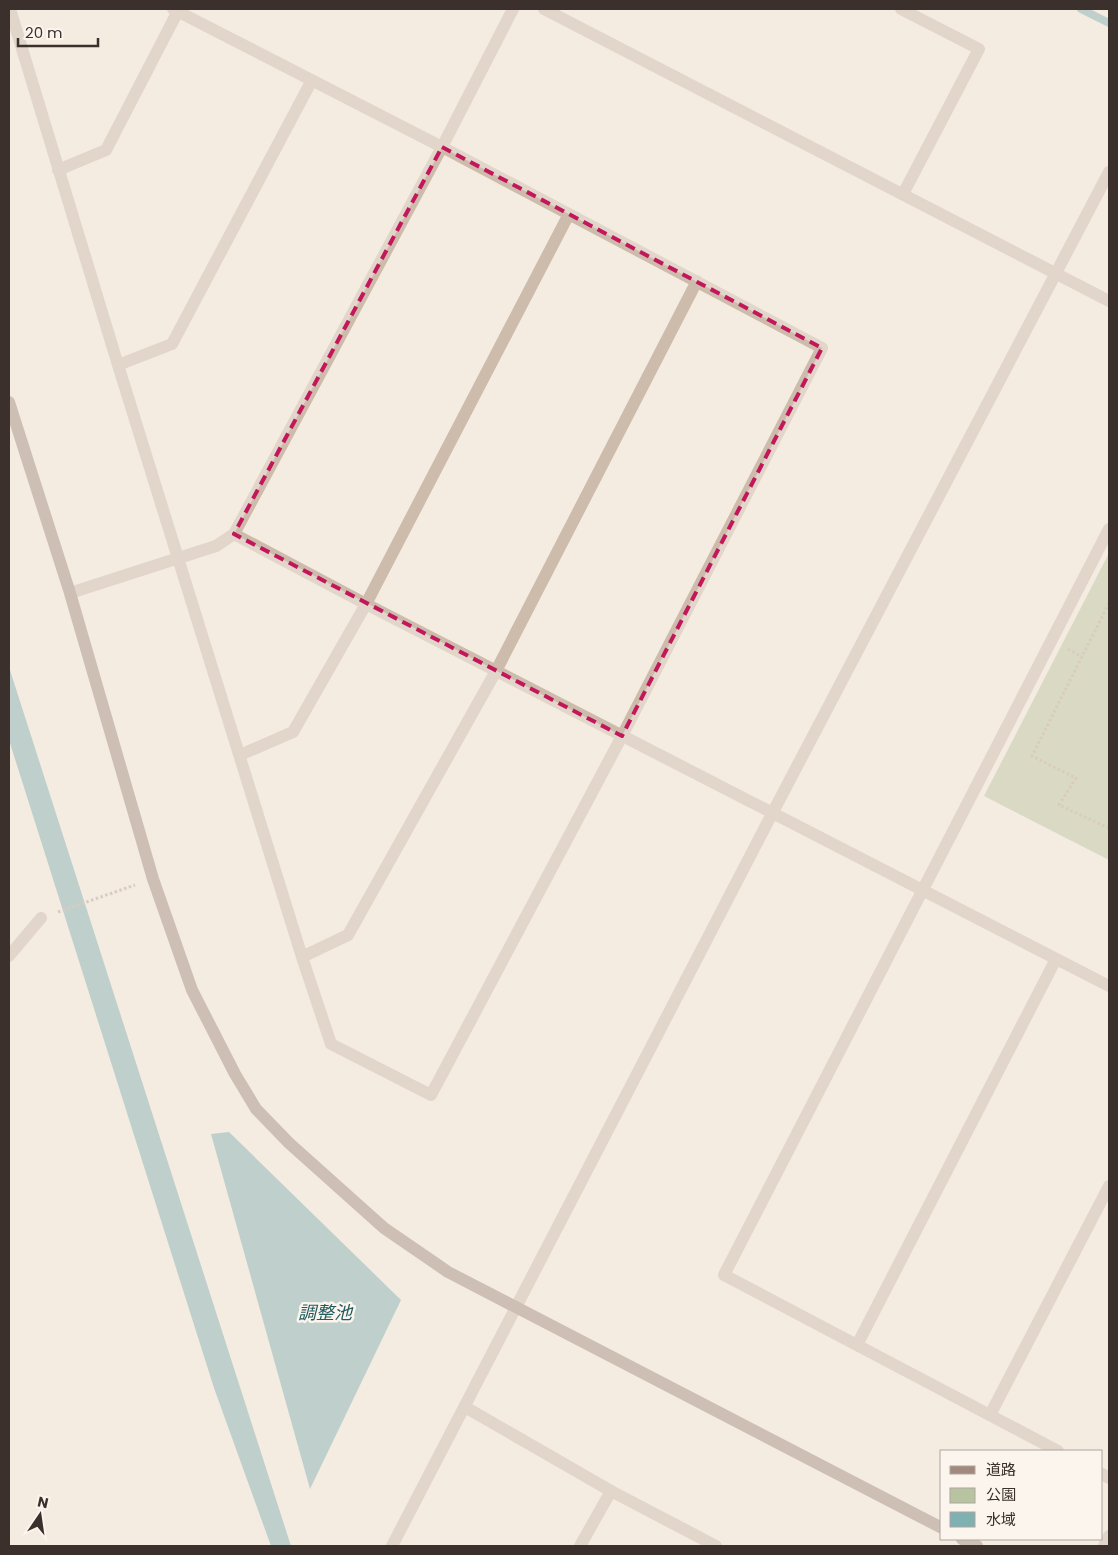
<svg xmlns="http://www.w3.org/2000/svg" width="1118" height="1555" font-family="Poppins,'Noto Sans JP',sans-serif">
  <rect width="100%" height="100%" fill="#f4ebe1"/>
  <path fill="#b8c4a0" d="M1109,553V860L984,796Z"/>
  <path fill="#7fb0b2" d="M9,667L291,1546H271L214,1388L9,740Z
    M229,1132L401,1300L310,1489L211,1134Z"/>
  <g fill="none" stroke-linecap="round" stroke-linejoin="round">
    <path stroke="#7fb0b2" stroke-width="8" d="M1081,9L1109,23"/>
    <path stroke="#b9a596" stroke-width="3" stroke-dasharray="2.5 2.5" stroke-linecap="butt" d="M1109,603L1032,756L1076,778L1059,805L1109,828
      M1068,649L1082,657
      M58,912L135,885"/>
    <path stroke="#cdbbac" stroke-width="12" d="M10,9L118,365L302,957L331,1044L431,1095L622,736L822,348L442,147L173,9
      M544,9L1109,301
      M901,9L979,49L903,194
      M58,170L106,150L178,11
      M118,365L172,344L312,80
      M234,534L366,604L1109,986
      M70,593L216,546L234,534L442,147L513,9
      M240,755L293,732L366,604L569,214
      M9,956L41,918
      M302,957L348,935L496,671L697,281
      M857,1345L1056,959
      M465,1407L611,1491L716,1546
      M990,1415L1109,1186
      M1058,1451L724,1275L1109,529
      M1102,1474L1109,1478
      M392,1546L773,812L1109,172
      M580,1546L611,1491
      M1104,1546L1109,1536"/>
    <path stroke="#a18a7d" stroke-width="12" d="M9,402L70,593L153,879L192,990L235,1074L256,1109L289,1143L384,1228L448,1272L942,1528
      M962,1539L977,1546"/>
  </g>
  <path d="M0 0H1118V1555H0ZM442,147L822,348L622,736L234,534Z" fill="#f4ebe1" fill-opacity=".55" fill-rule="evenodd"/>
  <path fill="none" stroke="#c2185b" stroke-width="4" stroke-dasharray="10 6" stroke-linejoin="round" d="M442,147L822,348L622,736L234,534Z"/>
  <g text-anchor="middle" stroke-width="5" stroke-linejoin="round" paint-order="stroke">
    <g font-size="18" font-style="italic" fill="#1f5a5e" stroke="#fbf5ee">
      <text x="325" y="1319">調整池</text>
    </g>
  </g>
  <rect width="1118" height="1555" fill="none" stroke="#3b302b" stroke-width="20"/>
  <rect x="940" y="1450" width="162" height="90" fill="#fbf5ee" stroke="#aea6a0"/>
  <rect x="950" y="1466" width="25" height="8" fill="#a18a7d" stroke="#aea6a0"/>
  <text x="986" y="1475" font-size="15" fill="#3b302b">道路</text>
  <rect x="950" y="1488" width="25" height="15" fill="#b8c4a0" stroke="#aea6a0"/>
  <text x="986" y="1500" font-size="15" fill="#3b302b">公園</text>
  <rect x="950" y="1512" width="25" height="15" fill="#7fb0b2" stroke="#aea6a0"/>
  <text x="986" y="1525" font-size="15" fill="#3b302b">水域</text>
  <g transform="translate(40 1515) rotate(13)" stroke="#fbf5ee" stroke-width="4" paint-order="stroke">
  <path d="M0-4L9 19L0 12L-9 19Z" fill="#3b302b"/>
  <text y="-8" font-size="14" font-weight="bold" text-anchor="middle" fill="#3b302b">N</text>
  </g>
  <path d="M18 38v8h80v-8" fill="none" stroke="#3b302b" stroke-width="2.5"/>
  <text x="25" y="38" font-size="15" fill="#3b302b" stroke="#fbf5ee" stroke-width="4" paint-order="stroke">20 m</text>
</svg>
